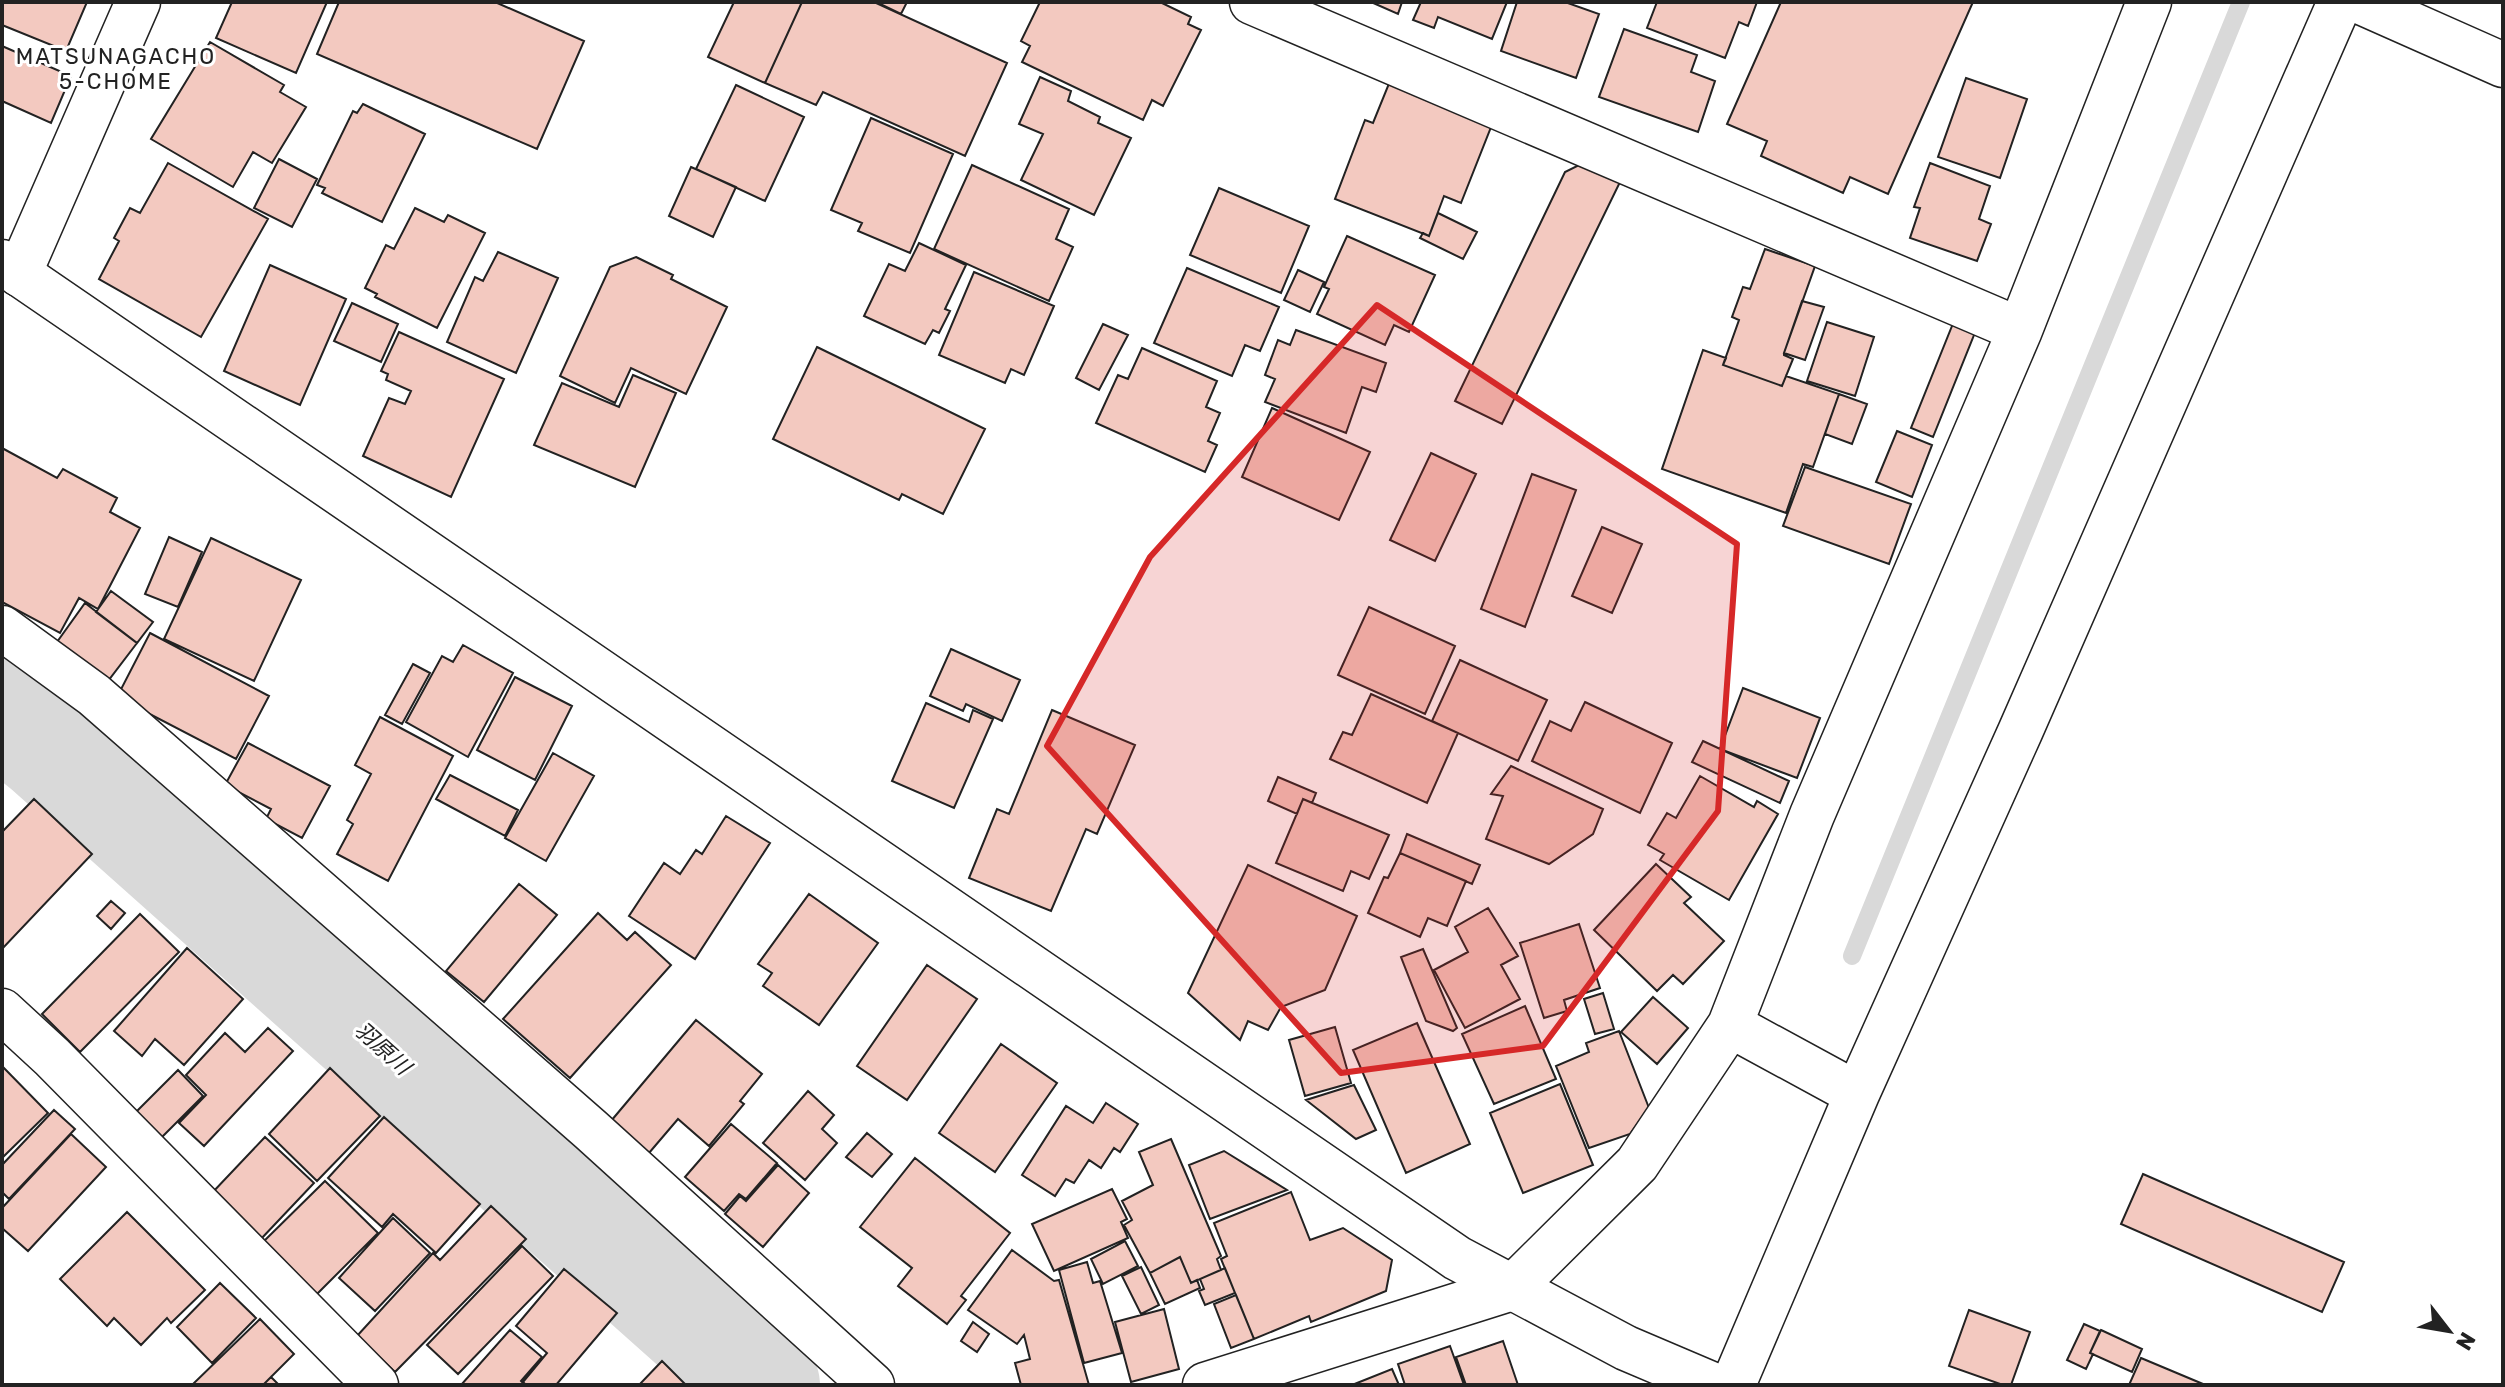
<svg xmlns="http://www.w3.org/2000/svg" width="2505" height="1387" font-family="Rubik,'Noto Sans JP',sans-serif">
  <rect width="100%" height="100%" fill="#fff"/>
  <g fill="none" stroke-linecap="round" stroke-linejoin="round">
    <path stroke="#d9d9d9" stroke-width="18" d="M1852,956L2241,2"/>
    <path stroke="#d9d9d9" stroke-width="112" d="M2,710L47,746L764,1385"/>
  </g>
  <path fill="#f3c9c0" stroke="#222" stroke-width="2" d="M2,2H87L66,51L2,25Z
    M232,2H327L296,73L216,38Z
    M339,2H495L584,41L537,149L317,54Z
    M734,2H802L765,83L708,57Z
    M802,2H874L1007,63L965,156L823,92L816,105L765,83Z
    M876,2H907L901,14Z
    M1040,2H1160L1191,17L1188,24L1201,30L1163,106L1152,100L1143,120L1022,62L1030,46L1021,41Z
    M1371,2H1402L1398,14Z
    M1421,2H1507L1492,39L1438,17L1434,28L1413,20Z
    M1517,2H1565L1599,14L1576,78L1501,51Z
    M1657,2H1757L1748,26L1739,22L1725,58L1647,28Z
    M1781,2H1973L1888,194L1850,177L1843,193L1761,156L1767,141L1727,124Z
    M1624,29L1697,55L1691,72L1715,81L1698,132L1599,97Z
    M210,42L284,85L280,92L306,107L272,163L253,152L233,187L151,139Z
    M2,46L71,76L51,123L2,101Z
    M1040,77L1071,91L1068,101L1100,117L1098,123L1131,138L1094,215L1021,180L1043,134L1019,124Z
    M1966,78L2027,99L2000,178L1938,157Z
    M1390,81L1493,122L1461,203L1444,196L1429,236L1335,199L1365,120L1373,123Z
    M736,85L804,117L765,201L696,169Z
    M363,104L425,134L382,222L322,193L325,188L317,185L353,111L357,113Z
    M871,118L953,154L910,253L858,231L862,223L831,210Z
    M279,159L317,179L292,227L254,208Z
    M168,163L268,219L201,337L99,279L119,241L114,238L130,208L140,213Z
    M1583,163L1621,180L1502,424L1455,401L1565,172Z
    M1930,163L1990,186L1979,219L1991,224L1977,261L1910,238L1920,208L1914,207Z
    M972,165L1069,209L1056,239L1073,247L1049,301L934,249Z
    M691,167L736,187L713,237L669,216Z
    M1219,188L1309,226L1281,293L1190,255Z
    M415,208L444,222L448,215L485,233L437,328L375,297L377,294L365,288L386,245L394,249Z
    M1438,213L1477,232L1463,259L1420,238L1423,233L1429,236Z
    M1347,236L1435,275L1409,332L1394,325L1385,345L1317,314L1329,289L1324,287Z
    M919,243L966,265L945,309L950,311L939,333L933,330L925,344L864,316L889,264L905,271Z
    M1765,249L1815,266L1784,353V355L1793,359L1782,386L1723,365L1739,320L1732,317L1743,287L1750,289Z
    M498,252L558,278L516,373L447,342L475,277L483,281Z
    M636,257L673,275L671,279L727,307L686,394L631,368L615,403L560,376L610,267Z
    M270,265L346,299L300,405L224,371Z
    M1187,268L1279,307L1260,351L1245,345L1232,376L1154,343Z
    M1298,270L1324,282L1310,312L1284,300Z
    M974,272L1054,306L1024,375L1011,369L1005,383L939,355Z
    M1802,301L1824,307L1805,360L1784,353Z
    M352,303L398,324L381,362L334,341Z
    M1954,321L1976,330L1933,437L1911,428Z
    M1827,322L1874,337L1855,396L1807,381Z
    M1103,324L1128,335L1099,390L1076,378Z
    M1296,330L1386,363L1376,392L1362,387L1346,433L1265,402L1275,379L1265,375L1278,340L1290,345Z
    M399,332L504,379L451,497L363,456L389,398L405,404L411,391L386,380L388,374L381,371Z
    M817,347L985,429L943,514L902,494L899,500L773,439Z
    M1142,348L1217,381L1206,407L1220,413L1208,441L1217,445L1205,472L1096,423L1118,375L1128,379Z
    M1703,350L1726,358L1723,365L1782,386L1786,376L1839,394L1813,467L1803,464L1786,513L1662,469Z
    M633,375L676,393L635,487L534,445L562,383L619,407Z
    M1839,394L1867,404L1852,444L1825,434Z
    M1272,408L1370,452L1339,520L1242,477Z
    M1897,431L1932,445L1912,497L1876,482Z
    M2,448L57,478L63,469L117,498L110,512L140,528L98,609L79,598L60,633L2,602Z
    M1431,453L1476,474L1435,561L1390,540Z
    M1805,467L1911,504L1889,564L1783,526Z
    M1532,474L1576,490L1525,627L1481,609Z
    M1602,527L1642,544L1612,613L1572,596Z
    M169,537L202,552L178,607L145,594Z
    M211,538L301,580L254,681L164,639Z
    M111,591L153,622L137,643L96,612Z
    M85,603L137,643L108,681L57,642Z
    M1369,607L1455,646L1425,714L1338,675Z
    M150,633L269,696L236,759L117,697Z
    M463,645L513,673L468,757L406,722L442,656L453,662Z
    M951,649L1020,680L1002,721L966,704L963,711L930,696Z
    M1460,660L1547,700L1518,761L1432,721Z
    M413,664L430,673L402,724L385,715Z
    M515,677L572,706L535,780L477,750Z
    M1743,688L1820,718L1797,778L1720,749Z
    M1371,694L1458,733L1427,803L1330,759L1343,732L1352,735Z
    M1585,702L1672,743L1640,813L1532,761L1550,721L1571,731Z
    M926,703L969,722L973,710L993,719L954,808L892,781Z
    M1052,710L1135,745L1097,834L1086,829L1051,911L969,878L997,809L1009,814Z
    M380,717L453,756L388,881L337,854L353,824L347,820L371,774L355,765Z
    M1703,741L1789,781L1780,803L1692,762Z
    M248,743L330,786L302,838L266,819L271,809L225,785Z
    M553,753L594,776L546,861L505,838Z
    M1511,766L1603,809L1593,834L1549,864L1486,839L1503,796L1491,794Z
    M450,775L518,810L505,836L436,799Z
    M1700,776L1754,807L1757,801L1778,814L1729,900L1660,860L1664,854L1648,845L1667,813L1676,818Z
    M1278,777L1316,793L1312,803L1303,799L1297,814L1268,801Z
    M34,799L92,854L2,949V832Z
    M1303,799L1389,835L1369,879L1351,871L1343,891L1276,863Z
    M726,816L770,843L695,959L629,916L664,863L680,874L696,850L702,854Z
    M1407,834L1480,865L1472,884L1400,853Z
    M1400,853L1466,881L1447,926L1428,918L1420,937L1368,913L1384,877L1388,878Z
    M1656,864L1691,897L1684,903L1724,941L1683,984L1673,975L1657,991L1594,930Z
    M1248,865L1357,916L1325,990L1281,1007L1268,1030L1248,1021L1240,1040L1188,993Z
    M519,884L557,915L484,1002L446,971Z
    M809,894L878,943L819,1025L763,986L772,973L758,964Z
    M111,901L125,913L111,929L97,916Z
    M1488,908L1518,956L1501,965L1520,999L1465,1028L1434,970L1468,952L1455,927Z
    M598,913L627,940L635,932L671,965L570,1078L503,1019Z
    M140,914L179,952L80,1052L42,1014Z
    M1579,924L1600,988L1564,1000L1567,1011L1544,1018L1520,943Z
    M187,948L243,999L184,1065L155,1039L142,1056L114,1031Z
    M1423,949L1457,1028L1453,1031L1426,1021L1401,957Z
    M927,965L977,999L907,1100L857,1066Z
    M1603,993L1614,1029L1595,1034L1584,999Z
    M1653,997L1688,1028L1657,1064L1621,1032Z
    M1525,1006L1556,1079L1494,1104L1462,1034Z
    M696,1020L762,1074L740,1101L744,1104L709,1146L678,1119L649,1153L611,1121Z
    M1417,1023L1470,1144L1406,1173L1353,1050Z
    M1335,1027L1351,1083L1305,1096L1289,1040Z
    M268,1028L293,1051L204,1146L179,1123L206,1095L186,1075L225,1033L245,1052Z
    M1619,1031L1649,1108L1630,1134L1589,1148L1556,1066L1589,1052L1586,1043Z
    M1001,1044L1057,1083L995,1172L939,1133Z
    M2,1066L48,1113L2,1158Z
    M330,1068L380,1116L317,1181L269,1134Z
    M178,1070L203,1096L155,1144L129,1119Z
    M1560,1084L1593,1165L1523,1193L1490,1113Z
    M1354,1085L1376,1130L1356,1139L1306,1100Z
    M808,1091L834,1115L822,1129L837,1143L805,1180L763,1143Z
    M1106,1103L1138,1124L1120,1152L1114,1148L1101,1168L1089,1160L1074,1183L1066,1179L1055,1196L1022,1175L1066,1106L1093,1123Z
    M54,1110L75,1129L9,1199L2,1192V1165Z
    M384,1117L480,1204L436,1253L393,1214L382,1227L328,1178Z
    M731,1124L777,1163L746,1199L739,1194L724,1211L685,1177Z
    M867,1133L892,1154L872,1177L846,1157Z
    M71,1134L106,1167L28,1251L2,1228V1208Z
    M265,1137L314,1183L260,1240L211,1194Z
    M1171,1139L1221,1256L1217,1259L1221,1270L1191,1283L1180,1257L1150,1273L1124,1225L1132,1220L1122,1201L1153,1185L1139,1152Z
    M1224,1151L1287,1190L1210,1219L1189,1165Z
    M915,1158L1010,1233L961,1296L966,1300L947,1324L898,1286L912,1268L860,1227Z
    M778,1165L809,1193L763,1247L725,1214L740,1196L746,1201Z
    M2143,1174L2344,1262L2322,1312L2121,1224Z
    M325,1181L378,1233L314,1297L261,1244Z
    M1112,1189L1127,1219L1121,1222L1128,1238L1054,1271L1032,1224Z
    M1291,1192L1310,1240L1343,1228L1392,1260L1386,1291L1311,1322L1309,1316L1254,1339L1221,1259L1227,1256L1214,1223Z
    M491,1206L526,1239L395,1372L357,1336L433,1253L440,1260Z
    M127,1212L205,1290L171,1323L167,1318L141,1345L114,1318L107,1326L60,1279Z
    M393,1218L430,1253L375,1311L339,1278Z
    M1125,1241L1138,1266L1103,1284L1091,1259Z
    M522,1246L553,1276L458,1374L427,1345Z
    M1012,1250L1054,1281L1059,1280L1089,1385H1021L1015,1363L1030,1359L1024,1335L1017,1344L968,1310Z
    M1180,1257L1191,1283L1197,1280L1200,1288L1165,1304L1150,1273Z
    M1087,1262L1093,1283L1100,1281L1122,1353L1084,1363L1059,1270Z
    M1141,1267L1159,1305L1141,1314L1122,1276Z
    M1225,1268L1235,1293L1205,1305L1199,1291L1204,1289L1200,1279Z
    M564,1269L617,1313L556,1385H526L523,1382L547,1353L516,1326Z
    M220,1283L256,1318L212,1363L177,1327Z
    M1236,1295L1254,1339L1231,1348L1214,1304Z
    M1164,1309L1179,1369L1131,1382L1115,1322Z
    M1969,1310L2030,1332L2011,1385H2003L1949,1366Z
    M260,1319L294,1354L263,1385H192Z
    M973,1322L989,1334L977,1352L961,1341Z
    M2084,1324L2100,1331L2090,1353L2093,1354L2086,1369L2067,1360Z
    M510,1330L542,1357L521,1381L525,1385H461Z
    M2101,1330L2142,1349L2132,1372L2090,1353Z
    M1503,1341L1518,1385H1466L1456,1357Z
    M1450,1346L1464,1385H1405L1398,1364Z
    M2141,1358L2203,1384V1385H2129Z
    M662,1361L686,1385H639Z
    M1392,1369L1399,1385H1352Z
    M271,1377L279,1385H263Z"/>
  <g fill="none" stroke-linecap="round" stroke-linejoin="round">
    <g stroke="#222" stroke-width="47">
      <path id="minor" d="M1252,2L2020,330
        M2361,2L2503,65
        M19,274L138,2
        M2,628L94,695L591,1130L872,1385
        M2,1011L52,1057L376,1385
        M1730,1025L1857,1094
        M1205,1385L1512,1288L1637,1164L1730,1025L1812,815L2020,330L2149,2
        M1733,1385L1857,1094L2020,732L2340,2"/>
    </g>
    <g stroke="#222" stroke-width="47">
      <path id="tertiary" d="M2,262L1457,1258L1626,1348L1713,1385"/>
    </g>
    <use href="#minor" stroke="#fff" stroke-width="44"/>
    <use href="#tertiary" stroke="#fff" stroke-width="44"/>
  </g>
  <path fill="#d62828" fill-opacity="0.2" stroke="#d62828" stroke-width="6" stroke-linejoin="round" d="M1377,305L1737,544L1718,811L1543,1046L1341,1073L1047,746L1150,557Z"/>
  <g text-anchor="middle" stroke-width="6" stroke-linejoin="round" paint-order="stroke">
    <g font-size="22" letter-spacing="2" fill="#222" stroke="#fff">
      <text x="116" y="64">MATSUNAGACHO<tspan x="116" dy="25">5-CHOME</tspan></text>
    </g>
    <g font-size="22" font-style="italic" fill="#222" stroke="#fff">
      <text transform="translate(383 1048) rotate(42)" y="8">羽原川</text>
    </g>
  </g>
  <rect width="2505" height="1387" fill="none" stroke="#222222" stroke-width="8"/>
  <g transform="translate(2449 1331) rotate(121)" stroke="#ffffff" stroke-width="6" paint-order="stroke">
  <path d="M0-6L14 30L0 20L-14 30Z" fill="#222222"/>
  <text y="-12" font-size="22" font-weight="bold" text-anchor="middle" fill="#222222">N</text>
  </g>
</svg>
